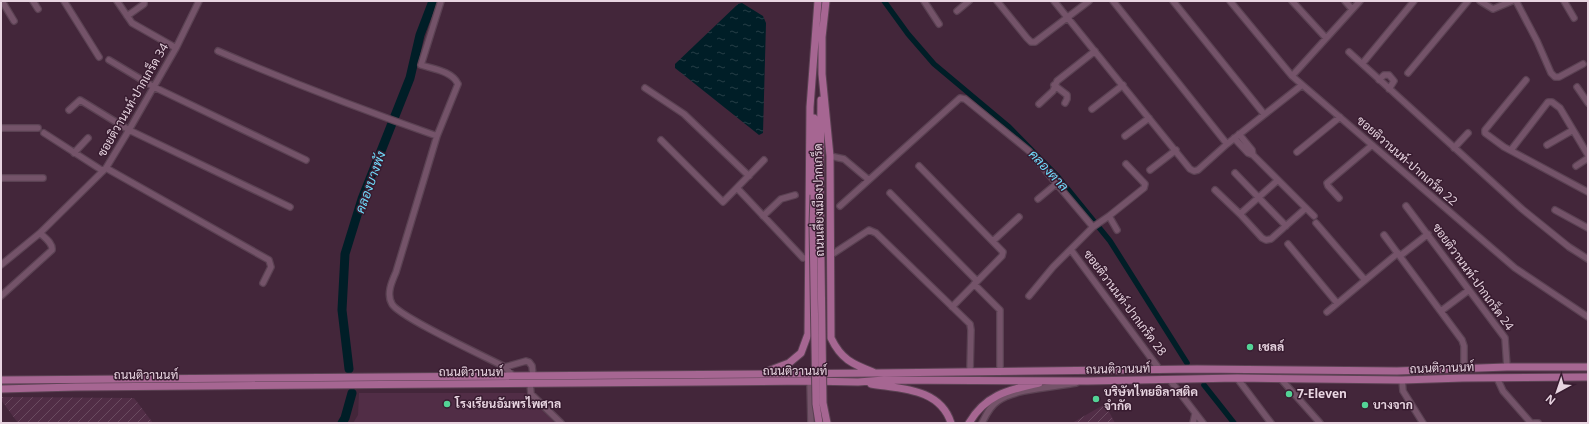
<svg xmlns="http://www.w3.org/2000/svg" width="1589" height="424" font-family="'Open Sans',Sarabun,sans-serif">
  <defs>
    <pattern id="industrial-furrows" width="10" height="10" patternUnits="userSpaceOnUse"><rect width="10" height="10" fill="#512d46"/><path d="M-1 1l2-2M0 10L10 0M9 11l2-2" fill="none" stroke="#6a4b60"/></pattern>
    <pattern id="water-ripples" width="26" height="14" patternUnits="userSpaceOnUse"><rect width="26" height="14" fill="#001e27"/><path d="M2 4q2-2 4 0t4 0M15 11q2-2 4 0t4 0" fill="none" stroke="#253e46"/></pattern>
  </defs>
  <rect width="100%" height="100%" fill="#43263a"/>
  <path fill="#512d46" d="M359,393H526L555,423H353L358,415Z"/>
  <path fill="url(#industrial-furrows)" d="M1,397L134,398L153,423H18L1,400Z
    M1105,404L1115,423H1072Z"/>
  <path fill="url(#water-ripples)" d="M742,3L763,16L766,23L763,133L759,135L675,68V64L738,4Z"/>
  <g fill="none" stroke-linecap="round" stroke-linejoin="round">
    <path stroke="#001e27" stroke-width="5.5" d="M884,1L908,34L934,64L1008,126L1058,177L1075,198L1110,241L1187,363
      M1204,385L1234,423"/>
    <path stroke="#001e27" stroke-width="9" d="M349,369L342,310L345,254L362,199L410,78L420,35L433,1
      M342,423L345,418L352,393"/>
    <g stroke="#5b4253" stroke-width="8">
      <path id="minor" d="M2,1L14,21
        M33,1L38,9
        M64,1L99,57
        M117,1L132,23L176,48
        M441,1L421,65C433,69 452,71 458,84L437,136L396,272C392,281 386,294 392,304C399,317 488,358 505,367L513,376
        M924,1L939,24
        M997,1L1027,38L1031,42H1035L1089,1
        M1054,1L1190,169L1194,171L1198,170L1227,144L1302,85
        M1113,1L1227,144
        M1173,1L1264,114
        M1230,1L1292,76L1515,268L1588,317
        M1292,1L1326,38
        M1345,1L1352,9
        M1480,1L1493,9L1512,1
        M1516,1L1537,41L1551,73L1555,77H1559L1583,64
        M1564,1L1574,18
        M957,11L969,1
        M127,16L144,4V1
        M218,51C290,82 363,110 437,136
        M1349,52L1522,209L1569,247L1588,259
        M109,60L154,87L306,160
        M1362,64L1414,1
        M1408,73L1468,1
        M1292,76L1360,1
        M1379,80L1384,75H1389L1394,81L1389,89
        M1526,80L1485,130V133L1504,147L1588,192
        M1054,85L1067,95V99L1065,103
        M1577,87L1588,103
        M645,88L684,114L749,176
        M1039,104L1053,91L1057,81L1095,51
        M1092,109L1123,85
        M69,110L80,100L129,130L290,207
        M1,128H38
        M44,133L103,171
        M1125,136L1149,118
        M1234,138L1248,153L1253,155L1252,150L1239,134
        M661,140L723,202L764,160
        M1547,145L1573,130
        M1454,148L1468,133
        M1511,150L1548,102H1552L1560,108L1588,155
        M1297,152L1340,117
        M74,153L88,138
        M1253,155L1314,216
        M830,156L844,159L869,180
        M919,166L1003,252L1002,256L952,307
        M1576,166L1588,158
        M106,168L269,260L271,267L263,283
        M1150,170L1176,150
        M1235,173L1286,226
        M1,178H43
        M737,188L803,258H808
        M1215,190L1240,214L1262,238L1266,240L1271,239L1306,208
        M890,193L977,281
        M1339,198L1328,186L1327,183L1371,146
        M1038,199L1056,184
        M840,206L960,98L965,99L1029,151L1093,227
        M1406,206L1505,338L1507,367
        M1555,210L1588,228
        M1240,214L1278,180
        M763,216L781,199L795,195
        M1109,216L1117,230
        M1316,223L1365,280
        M1384,235L1462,340L1464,346V369
        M993,241L1019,217
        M1288,244L1337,303
        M1071,250L1160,370
        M831,255L869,230L876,233L970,324L971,330L970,371
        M1400,256L1428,234
        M1,265L40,233L106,168L129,130L176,48L199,1
        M974,284L1000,310V371
        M1,296L52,250C53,243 45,238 40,233
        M1029,296L1053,267L1093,227L1109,216L1144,188L1145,184L1126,164
        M1441,311L1469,290
        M1327,312L1398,253
        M505,367L526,361L529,362L532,366L533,375
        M1237,378L1271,423
        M1280,378L1320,423
        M1497,378L1503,391L1531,423
        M1170,380L1203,423
        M1402,380L1403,391L1423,423
        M810,381L811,423
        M530,383L531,394L561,423
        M982,423C986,415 990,406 998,401C1014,389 1055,387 1076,383
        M1193,423L1195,414
        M1534,423H1538"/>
    </g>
    <g stroke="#5b4253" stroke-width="9">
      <path id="major" d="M826,1L822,37V74L830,156L831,338C841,359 852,364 873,372
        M814,118V195
        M820,194L821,100
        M768,371L789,363L801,353L808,334L810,107L818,1
        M1,380L878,373L1197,369L1397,371L1507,367H1588
        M871,384C901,389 940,388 951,423
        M1,389L76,387L810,381L858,382L884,380L1088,381L1237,378L1402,380L1463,378L1588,377
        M969,423C986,394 1009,390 1039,383"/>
    </g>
    <use href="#minor" stroke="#745369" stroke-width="5.5"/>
    <use href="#major" stroke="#a66692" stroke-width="7"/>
    <g stroke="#5b4253" stroke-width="9" stroke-linecap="butt">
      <path id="major-bridge" d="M820,194L823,403L827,423
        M814,195L813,225L816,404L819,423"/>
    </g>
    <use href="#major-bridge" stroke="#a66692" stroke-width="7"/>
  </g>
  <g fill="#53d396" stroke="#381c30" stroke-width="1.5">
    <circle cx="1250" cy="347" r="4"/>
    <circle cx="1289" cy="394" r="4"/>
    <circle cx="1096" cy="399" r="4"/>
    <circle cx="447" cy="404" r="4"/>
    <circle cx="1365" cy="405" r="4"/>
  </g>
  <g text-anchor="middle" stroke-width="3" stroke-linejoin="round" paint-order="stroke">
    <g font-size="12" fill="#e8d5e1" stroke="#381c30">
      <text transform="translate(133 100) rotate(-60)" y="4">ซอยติวานนท์-ปากเกร็ด 34</text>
      <text transform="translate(1407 161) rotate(41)" y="4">ซอยติวานนท์-ปากเกร็ด 22</text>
      <text transform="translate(819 200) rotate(-91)" y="4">ถนนเลี่ยงเมืองปากเกร็ด</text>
      <text transform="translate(1473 277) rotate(54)" y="4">ซอยติวานนท์-ปากเกร็ด 24</text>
      <text transform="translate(1125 303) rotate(53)" y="4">ซอยติวานนท์-ปากเกร็ด 28</text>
      <text transform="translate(1442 368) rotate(-2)" y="4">ถนนติวานนท์</text>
      <text transform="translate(1118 369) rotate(-1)" y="4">ถนนติวานนท์</text>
      <text x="795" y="375">ถนนติวานนท์</text>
      <text x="471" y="376">ถนนติวานนท์</text>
      <text x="146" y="379">ถนนติวานนท์</text>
    </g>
    <g font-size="12" font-weight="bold" fill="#e8d5e1" stroke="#381c30" text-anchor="start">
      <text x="1258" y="351">เชลล์</text>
      <text x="1104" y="396">บริษัทไทยอิลาสติค<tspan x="1104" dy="14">จำกัด</tspan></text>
      <text x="1297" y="398">7-Eleven</text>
      <text x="455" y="408">โรงเรียนอัมพรไพศาล</text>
      <text x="1373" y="409">บางจาก</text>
    </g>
    <g font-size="13" font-style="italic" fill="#6fddfd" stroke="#381c30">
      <text transform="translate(1049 170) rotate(47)" y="5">คลองตาล</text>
      <text transform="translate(370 182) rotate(-70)" y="5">คลองบางพัง</text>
    </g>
  </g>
  <rect width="1589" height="424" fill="none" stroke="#e8d5e1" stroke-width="4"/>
  <g transform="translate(1557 392) rotate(220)" stroke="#381c30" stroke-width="3" paint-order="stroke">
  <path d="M0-3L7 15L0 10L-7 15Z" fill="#e8d5e1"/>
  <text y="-6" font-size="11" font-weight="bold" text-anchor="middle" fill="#e8d5e1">N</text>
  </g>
</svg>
